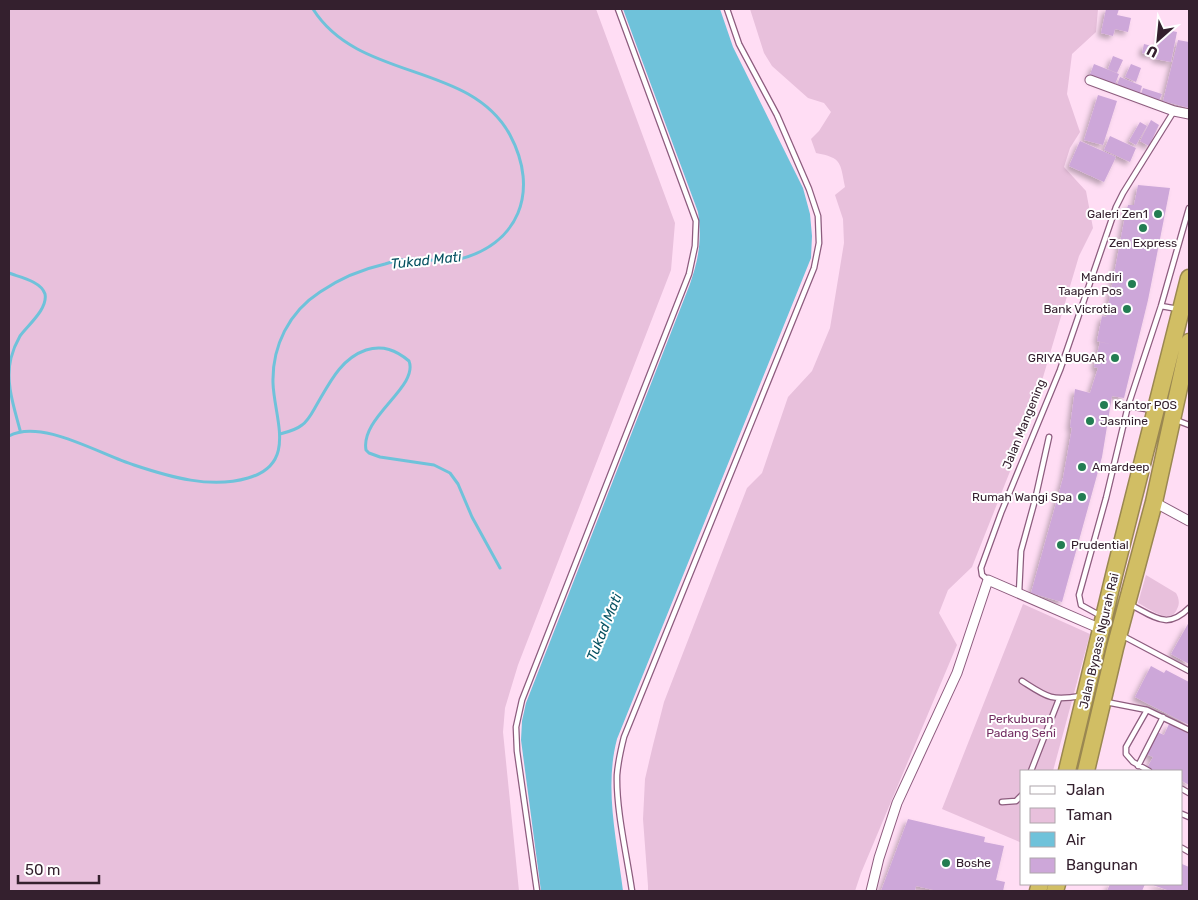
<svg xmlns="http://www.w3.org/2000/svg" width="1198" height="900" font-family="Rubik,sans-serif">
  <defs>
    <filter id="shadow"><feDropShadow dx="-3.5" dy="3.5" stdDeviation="2.5" flood-color="#0004"/></filter>
  </defs>
  <rect width="100%" height="100%" fill="#ffddf4"/>
  <path fill="#e8c0dc" d="M9,9H596L675,223L671,270L518,665L505,708L503,732L519,891H9Z
    M750,9H1098L1096,32L1072,54L1067,94L1080,132L1070,148L1064,167L1086,191L1093,228L1079,256L1030,421L972,567L948,590L939,613L957,645L861,873L855,891H648V886L643,819L645,779L653,745L664,702L747,488L762,473L788,397L812,371L830,328L844,243L843,219L835,195L845,187C840,162 842,158 816,153L811,139L819,131L831,112L824,103L808,98L772,66L764,53Z
    M1146,575L1176,593C1179,598 1180,604 1177,609C1171,626 1148,608 1138,603Z
    M1023,604L1090,634L1053,771H1022V843L942,809Z"/>
  <path fill="#6fc2da" d="M623,9H720L733,47L803,188L810,214L812,236L811,258L617,739C604,788 617,841 623,891H541L521,740L522,721L526,703L690,284C699,258 702,239 698,212Z"/>
  <g fill="none" stroke-linecap="round" stroke-linejoin="round">
    <path stroke="#6fc2da" stroke-width="3" d="M9,273C19,277 41,281 45,294C48,309 28,325 20,336C16,343 13,350 11,358C5,382 14,407 20,430
      M280,434C288,432 296,430 302,425C308,421 312,413 316,406C329,384 340,359 366,350C383,345 396,350 409,361C419,387 360,417 366,450L369,453L380,457L434,465L450,473L458,484L472,517L500,568
      M9,436C41,418 101,455 134,465C170,477 211,489 248,478C298,464 274,418 273,383C272,346 289,312 320,292C339,279 363,269 385,264C394,261 405,259 415,259C428,259 443,263 456,260C519,246 540,191 510,135C470,61 359,82 313,9"/>
  </g>
  <path fill="#cda7d9" filter="url(#shadow)" d="M1106,9H1119L1117,15L1131,18L1128,32L1115,29L1113,36L1101,33Z
    M1162,29L1177,32L1171,62L1155,59Z
    M1178,40L1189,42V108L1163,101Z
    M1144,44L1156,47L1154,56L1142,53Z
    M1113,56L1123,60L1117,73L1108,69Z
    M1094,64L1119,74L1114,87L1089,77Z
    M1131,64L1141,68L1136,82L1125,77Z
    M1120,77L1142,86L1139,96L1116,87Z
    M1143,88L1162,94L1158,103L1140,97Z
    M1098,95L1117,101L1103,145L1084,140Z
    M1151,120L1159,125L1149,146L1140,141Z
    M1140,122L1147,126L1136,145L1129,141Z
    M1110,136L1136,148L1130,162L1104,150Z
    M1080,141L1116,157L1104,182L1069,166Z
    M1138,185L1170,188L1148,300L1124,398L1112,396L1102,457L1062,602L1031,593L1063,478L1072,428L1070,427L1075,389L1090,393L1098,368L1094,367L1100,342L1114,345L1097,341L1102,316L1106,317L1125,216L1128,205H1134Z
    M1189,622V664L1171,654Z
    M1151,666L1164,673L1166,670L1189,682V725L1135,697Z
    M1169,724L1189,734V785L1182,781V771H1153L1147,768L1153,757L1146,754L1157,732L1164,735Z
    M908,819L985,837L984,842L1004,846L996,880L1005,882L1003,891H938L916,886L915,891H881Z
    M1182,864L1189,867V891H1170L1150,884H1182Z
    M1110,884H1145L1142,891H1107Z"/>
  <g fill="none" stroke-linecap="round" stroke-linejoin="round">
    <g stroke="#8d5c7e" stroke-width="7">
      <path id="lane" d="M1161,306L1178,309
        M1128,406L1152,410
        M1176,420L1189,425
        M988,580L982,575L981,568L1001,513L1060,370L1116,207L1123,193L1174,111
        M1019,593L1021,551L1035,500L1049,437
        M1131,605C1155,617 1167,630 1189,608
        M1101,616L1081,605L1079,595L1106,498L1128,406L1161,306L1189,208
        M1123,636L1189,671
        M1022,681C1047,697 1050,701 1081,696
        M1106,702L1147,710L1189,730
        M1147,710L1126,747V754L1133,762L1149,771
        M1138,766L1163,717
        M1031,771L1059,699
        M1182,789L1189,793
        M1002,802L1016,801L1022,795
        M1182,814L1189,817
        M1182,848L1189,852
        M537,891L517,751L516,727L522,700L689,274L695,246L696,221L618,9
        M632,891C627,856 616,810 617,775C618,762 621,749 624,737L814,268L819,243L818,216L809,189L777,115L739,44L727,9"/>
    </g>
    <g stroke="#8d5c7e" stroke-width="11">
      <path id="street" d="M1090,80L1174,111L1189,114
        M1154,502L1189,521
        M871,891L879,858L897,803L957,673L988,580L1101,629"/>
    </g>
    <g stroke="#9a8751" stroke-width="19">
      <path id="highway" d="M1067,771L1115,571L1189,278
        M1086,771L1115,648L1154,502L1189,342
        M1038,891L1040,884
        M1055,891L1057,884"/>
    </g>
    <use href="#lane" stroke="#fff" stroke-width="4.5"/>
    <use href="#street" stroke="#fff" stroke-width="9"/>
    <use href="#highway" stroke="#d1be64" stroke-width="16"/>
  </g>
  <g fill="#237d52" stroke="#fff" stroke-width="2">
    <circle cx="1158" cy="214" r="5"/>
    <circle cx="1143" cy="228" r="5"/>
    <circle cx="1132" cy="284" r="5"/>
    <circle cx="1127" cy="309" r="5"/>
    <circle cx="1115" cy="358" r="5"/>
    <circle cx="1104" cy="405" r="5"/>
    <circle cx="1090" cy="421" r="5"/>
    <circle cx="1082" cy="467" r="5"/>
    <circle cx="1082" cy="497" r="5"/>
    <circle cx="1061" cy="545" r="5"/>
    <circle cx="946" cy="863" r="5"/>
  </g>
  <g text-anchor="middle" stroke-width="4" stroke-linejoin="round" paint-order="stroke">
    <g font-size="12" fill="#34202e" stroke="#fff" text-anchor="end">
      <text x="1148" y="218">Galeri Zen1</text>
      <text x="1143" y="247" text-anchor="middle">Zen Express</text>
      <text x="1122" y="281">Mandiri<tspan x="1122" dy="14">Taapen Pos</tspan></text>
      <text x="1117" y="313">Bank Vicrotia</text>
      <text x="1105" y="362">GRIYA BUGAR</text>
      <text x="1114" y="409" text-anchor="start">Kantor POS</text>
      <text x="1100" y="425" text-anchor="start">Jasmine</text>
      <text x="1092" y="471" text-anchor="start">Amardeep</text>
      <text x="1072" y="501">Rumah Wangi Spa</text>
      <text x="1071" y="549" text-anchor="start">Prudential</text>
      <text x="956" y="867" text-anchor="start">Boshe</text>
    </g>
    <g font-size="12" fill="#34202e" stroke="#fff">
      <text transform="translate(1024 424) rotate(-68)" y="4">Jalan Mangening</text>
      <text transform="translate(1099 641) rotate(-77)" y="4">Jalan Bypass Ngurah Rai</text>
    </g>
    <g font-size="12" fill="#732e62" stroke="#fff">
      <text x="1021" y="723">Perkuburan<tspan x="1021" dy="14">Padang Seni</tspan></text>
    </g>
    <g font-size="14" font-style="italic" fill="#075262" stroke="#fff">
      <text transform="translate(426 260) rotate(-6)" y="5">Tukad Mati</text>
      <text transform="translate(604 627) rotate(-68)" y="5">Tukad Mati</text>
    </g>
  </g>
  <rect width="1198" height="900" fill="none" stroke="#34202e" stroke-width="20"/>
  <rect x="1020" y="770" width="162" height="115" fill="#ffffff" stroke="#aea6ab"/>
  <rect x="1030" y="786" width="25" height="8" fill="#ffffff" stroke="#aea6ab"/>
  <text x="1066" y="795" font-size="15" fill="#34202e">Jalan</text>
  <rect x="1030" y="808" width="25" height="15" fill="#e8c0dc" stroke="#aea6ab"/>
  <text x="1066" y="820" font-size="15" fill="#34202e">Taman</text>
  <rect x="1030" y="832" width="25" height="15" fill="#6fc2da" stroke="#aea6ab"/>
  <text x="1066" y="845" font-size="15" fill="#34202e">Air</text>
  <rect x="1030" y="858" width="25" height="15" fill="#cda7d9" stroke="#aea6ab"/>
  <text x="1066" y="870" font-size="15" fill="#34202e">Bangunan</text>
  <g transform="translate(1158 40) rotate(207)" stroke="#ffffff" stroke-width="4" paint-order="stroke">
  <path d="M0-4L9 19L0 12L-9 19Z" fill="#34202e"/>
  <text y="-8" font-size="14" font-weight="bold" text-anchor="middle" fill="#34202e">U</text>
  </g>
  <path d="M18 875v8h81v-8" fill="none" stroke="#34202e" stroke-width="2.5"/>
  <text x="25" y="875" font-size="15" fill="#34202e" stroke="#ffffff" stroke-width="4" paint-order="stroke">50 m</text>
</svg>
